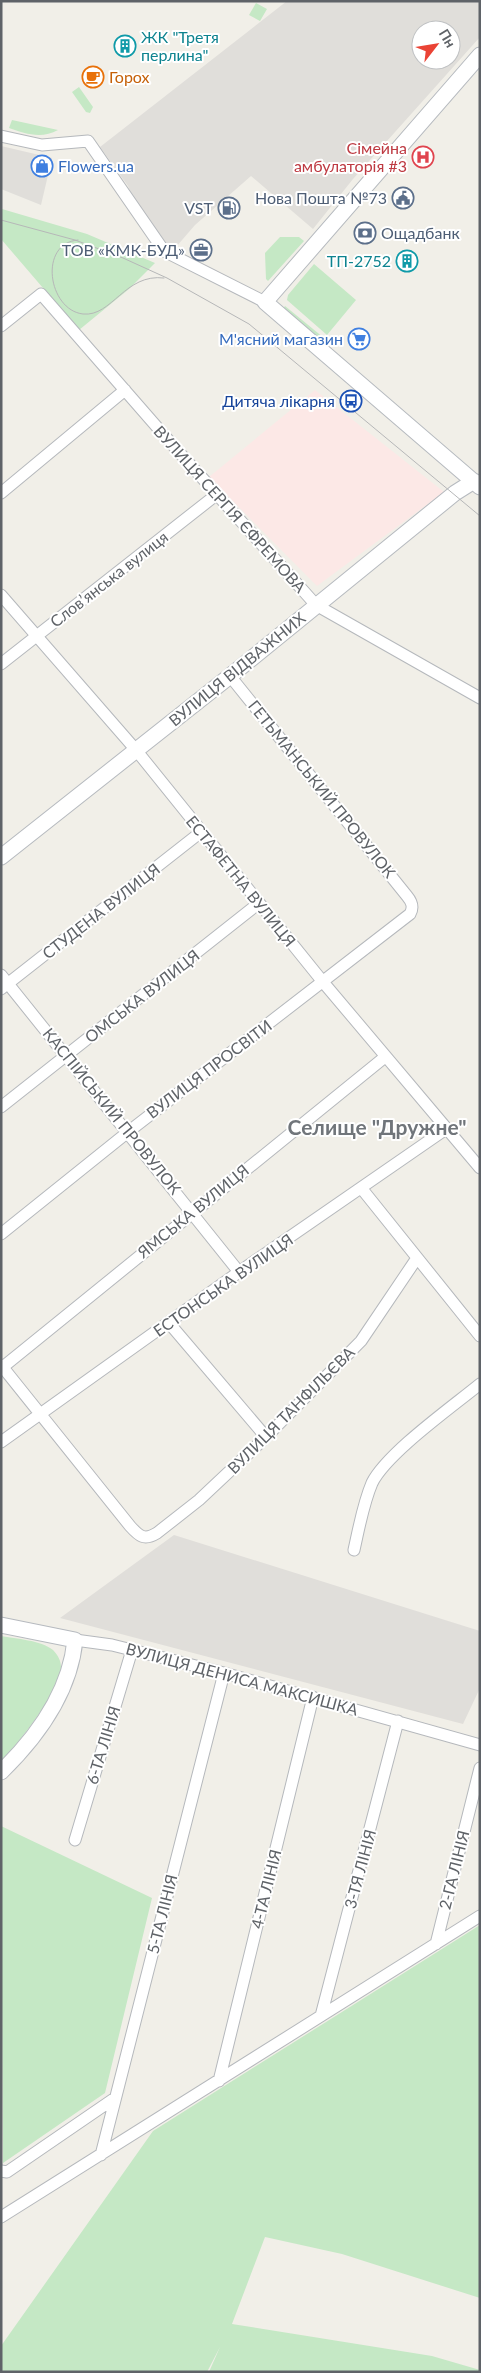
<svg xmlns="http://www.w3.org/2000/svg" width="481" height="2373" font-family="Lato,sans-serif">
  <rect width="100%" height="100%" fill="#f1efe8"/>
  <path fill="#e0deda" fill-rule="evenodd" d="M287,1H480V37L353,179L313,229L251,176L195,225L176,247L162,242L133,199L128,186L100,147ZM421,30H451V60H421Z
    M1,146L52,158L41,205L1,189Z
    M174,1535L480,1631V1688L463,1724L60,1618Z"/>
  <path fill="#fce8e6" d="M315,390L444,492L317,586L209,477Z"/>
  <path fill="#c5e8c5" d="M256,3L267,9L260,21L249,15Z
    M79,87L93,107L90,113L86,112L72,92Z
    M12,120L58,130C42,139 25,134 9,128Z
    M2,209L87,234L155,263L129,289L79,330L1,239Z
    M280,237H299L304,241L268,281L266,279L265,253Z
    M314,264L356,300L327,335L287,300L288,295Z
    M285,306L324,338L321,342L283,309Z
    M1,1636C16,1639 41,1640 53,1650C58,1655 61,1661 61,1667C61,1690 17,1745 1,1762Z
    M1,1826L152,1898L105,2093L3,2163Z
    M480,1925V2298L342,2254L265,2237L232,2324L432,2356L480,2370V2372H209L220,2347L207,2372H1V2346L153,2131Z"/>
  <g fill="none" stroke-linecap="round" stroke-linejoin="round">
    <g stroke="#b5b8bc" stroke-width="13">
      <path id="street" d="M1,136L42,145L88,141L164,251L265,302
        M1,326L41,294L170,442L316,605L480,698
        M1,493L125,390
        M1,595L136,750L323,982L480,1168
        M1,664L216,495
        M1,975L239,1272
        M1,989L201,832
        M1,1107L259,903
        M362,1189L480,1336
        M1,1234L128,1132L410,914C414,907 412,902 407,896L230,676
        M169,1323L266,1437
        M1,1365L130,1526C139,1536 144,1541 157,1533L199,1500L266,1437L361,1341L417,1258
        M3,1367L385,1057
        M1,1442L239,1272L446,1129
        M354,1550C359,1528 363,1504 372,1483C387,1453 452,1407 480,1384
        M75,1640L112,1645L224,1673L480,1745
        M75,1840L132,1650
        M436,1944L480,1768
        M321,2016L398,1721
        M219,2081L313,1697
        M101,2155L224,1673
        M1,2171L7,2172L115,2098
        M1,2217L480,1916"/>
    </g>
    <g stroke="#b6babf" stroke-width="17">
      <path id="secondary" d="M480,55L265,302L480,487
        M1,857L230,676L455,493L474,481
        M1,1625L75,1640C70,1692 38,1736 1,1772"/>
    </g>
    <use href="#street" stroke="#fff" stroke-width="11"/>
    <use href="#secondary" stroke="#fff" stroke-width="15"/>
    <path stroke="#b6b7b8" stroke-width="1" d="M1,220L75,240L123,258L167,278L249,324L480,516
      M78,240C38,243 48,310 83,314C112,317 125,273 164,278"/>
  </g>
  <defs>
    <g id="building-ring" transform="scale(1.125)"><circle r="9.5" fill="#fff" stroke="#0f9aa8" stroke-width="1.5"/><path d="M-4-6H4V6H1V3H-1V6H-4ZM-2.5-4.3h1.7v1.8h-1.7ZM.8-4.3h1.7v1.8H.8ZM-2.5-1h1.7V.8h-1.7ZM.8-1h1.7V.8H.8Z" fill="#0f9aa8"/></g>
    <g id="cafe-ring" transform="scale(1.125)"><circle r="9.5" fill="#fff" stroke="#e8710a" stroke-width="1.5"/><path d="M-5.5-4.5H6V0H3Q3 3.5 0 3.5H-2.5Q-5.5 3.5-5.5 0ZM3-3.2v2h1.7v-2ZM-6 4.5H4V6H-6Z" fill="#e8710a"/></g>
    <g id="hospital-ring" transform="scale(1.125)"><circle r="9.5" fill="#fff" stroke="#e0444e" stroke-width="1.5"/><path d="M-5-5h3v3.5h4V-5h3V5h-3V1.5h-4V5h-3Z" fill="#e0444e"/></g>
    <g id="shop-ring" transform="scale(1.125)"><circle r="9.5" fill="#fff" stroke="#3f7fe0" stroke-width="1.5"/><path d="M-5-2.5h2.3a2.7 3.5 0 0 1 5.4 0H5L5.5 6h-11ZM-1.5-2.5h3a1.5 2.3 0 0 0-3 0Z" fill="#3f7fe0"/></g>
    <g id="civic-ring" transform="scale(1.125)"><circle r="9.5" fill="#fff" stroke="#5c6f8a" stroke-width="1.5"/><path d="M-.6-6.5H3V-4.5H.6V-3L4-1V1h2V6H-6V1h2V-1L-.6-3ZM-1.2 2.5V6h2.4V2.5Z" fill="#5c6f8a"/></g>
    <g id="fuel-ring" transform="scale(1.125)"><circle r="9.5" fill="#fff" stroke="#5c6f8a" stroke-width="1.5"/><path d="M-5.5-6h7V0h2V4h1.3V-2.5L3-4.5l.8-.8L6-3V5H2.5V1h-1V6h-7ZM-4.2-4.7v3.2H.2V-4.7Z" fill="#5c6f8a"/></g>
    <g id="bank-ring" transform="scale(1.125)"><circle r="9.5" fill="#fff" stroke="#5c6f8a" stroke-width="1.5"/><path d="M-6-4H6V4H-6ZM0-2.3a2.3 2.3 0 1 0 0 4.6a2.3 2.3 0 1 0 0-4.6Z" fill="#5c6f8a"/></g>
    <g id="office-ring" transform="scale(1.125)"><circle r="9.5" fill="#fff" stroke="#5c6f8a" stroke-width="1.5"/><path d="M-6-3h4V-5.5h4V-3h4V5H-6ZM-1-4.5V-3h2v-1.5ZM-6 0V1H6V0Z" fill="#5c6f8a"/></g>
    <g id="supermarket-ring" transform="scale(1.125)"><circle r="9.5" fill="#fff" stroke="#3f7fe0" stroke-width="1.5"/><path d="M-6-5.5h2.5l.6 2H6L4.5 2H-2.5L-4.4-4H-6ZM-1.5 3.2a1.3 1.3 0 1 0 .1 0ZM3 3.2a1.3 1.3 0 1 0 .1 0Z" fill="#3f7fe0"/></g>
    <g id="bus-ring" transform="scale(1.125)"><circle r="9.5" fill="#fff" stroke="#1a4fb4" stroke-width="1.5"/><path d="M-5-6H5V4H4V6H2V4H-2V6H-4V4H-5ZM-3.5-4V0h7V-4ZM-3.5 1.2v1.5H-2V1.2ZM2 1.2v1.5H3.5V1.2Z" fill="#1a4fb4"/></g>
  </defs>
  <g fill-rule="evenodd">
    <use href="#building-ring" x="125" y="46"/>
    <use href="#cafe-ring" x="93" y="77"/>
    <use href="#hospital-ring" x="423" y="157"/>
    <use href="#shop-ring" x="42" y="166"/>
    <use href="#civic-ring" x="403" y="198"/>
    <use href="#fuel-ring" x="229" y="208"/>
    <use href="#bank-ring" x="365" y="233"/>
    <use href="#office-ring" x="201" y="250"/>
    <use href="#building-ring" x="407" y="261"/>
    <use href="#supermarket-ring" x="359" y="339"/>
    <use href="#bus-ring" x="351" y="401"/>
  </g>
  <g text-anchor="middle" stroke-width="4" stroke-linejoin="round" paint-order="stroke">
    <g font-size="16" fill="#0d838f" stroke="#fff" text-anchor="start">
      <text x="141" y="43">ЖК "Третя<tspan x="141" dy="18">перлина"</tspan></text>
      <text x="391" y="267" text-anchor="end">ТП-2752</text>
    </g>
    <g font-size="16" fill="#c56008" stroke="#fff" text-anchor="start">
      <text x="109" y="83">Горох</text>
    </g>
    <g font-size="16" fill="#be3a42" stroke="#fff" text-anchor="end">
      <text x="407" y="154">Сімейна<tspan x="407" dy="18">амбулаторія #3</tspan></text>
    </g>
    <g font-size="16" fill="#366cbe" stroke="#fff" text-anchor="start">
      <text x="58" y="172">Flowers.ua</text>
      <text x="343" y="345" text-anchor="end">М'ясний магазин</text>
    </g>
    <g font-size="16" fill="#4e5e75" stroke="#fff" text-anchor="end">
      <text x="387" y="204">Нова Пошта №73</text>
      <text x="213" y="214">VST</text>
      <text x="381" y="239" text-anchor="start">Ощадбанк</text>
      <text x="185" y="256">ТОВ «КМК-БУД»</text>
    </g>
    <g font-size="16" fill="#164399" stroke="#fff" text-anchor="end">
      <text x="335" y="407">Дитяча лікарня</text>
    </g>
    <g font-size="16" fill="#5f6368" stroke="#fff">
      <text transform="translate(230 509) rotate(48)" y="6">ВУЛИЦЯ СЕРГІЯ ЄФРЕМОВА</text>
      <text transform="translate(109 579) rotate(-38)" y="6">Словʼянська вулиця</text>
      <text transform="translate(237 669) rotate(-39)" y="6">ВУЛИЦЯ ВІДВАЖНИХ</text>
      <text transform="translate(322 789) rotate(51)" y="6">ГЕТЬМАНСЬКИЙ ПРОВУЛОК</text>
      <text transform="translate(241 881) rotate(51)" y="6">ЕСТАФЕТНА ВУЛИЦЯ</text>
      <text transform="translate(101 911) rotate(-38)" y="6">СТУДЕНА ВУЛИЦЯ</text>
      <text transform="translate(142 996) rotate(-38)" y="6">ОМСЬКА ВУЛИЦЯ</text>
      <text transform="translate(209 1069) rotate(-37)" y="6">ВУЛИЦЯ ПРОСВІТИ</text>
      <text transform="translate(112 1111) rotate(51)" y="6">КАСПІЙСЬКИЙ ПРОВУЛОК</text>
      <text transform="translate(193 1211) rotate(-39)" y="6">ЯМСЬКА ВУЛИЦЯ</text>
      <text transform="translate(223 1285) rotate(-35)" y="6">ЕСТОНСЬКА ВУЛИЦЯ</text>
      <text transform="translate(291 1410) rotate(-45)" y="6">ВУЛИЦЯ ТАНФІЛЬЄВА</text>
      <text transform="translate(242 1679) rotate(15)" y="6">ВУЛИЦЯ ДЕНИСА МАКСИШКА</text>
      <text transform="translate(103 1745) rotate(-73)" y="6">6-ТА ЛІНІЯ</text>
      <text transform="translate(360 1869) rotate(-75)" y="6">3-ТЯ ЛІНІЯ</text>
      <text transform="translate(454 1870) rotate(-76)" y="6">2-ГА ЛІНІЯ</text>
      <text transform="translate(266 1889) rotate(-76)" y="6">4-ТА ЛІНІЯ</text>
      <text transform="translate(162 1914) rotate(-76)" y="6">5-ТА ЛІНІЯ</text>
    </g>
    <g font-size="21" font-weight="bold" fill="#70757a" stroke="#fff">
      <text x="377" y="1135">Селище "Дружне"</text>
    </g>
  </g>
  <rect width="481" height="2373" fill="none" stroke="#5f6368" stroke-width="5"/>
  <g transform="translate(436 45) rotate(59)"><circle r="24" fill="#ffffff" stroke="#bfc1c3"/>
  <path d="M0-4L9 19L0 12L-9 19Z" fill="#ea4335"/>
  <text y="-8" font-size="14" font-weight="bold" text-anchor="middle" fill="#5f6368">Пн</text>
  </g>
</svg>
